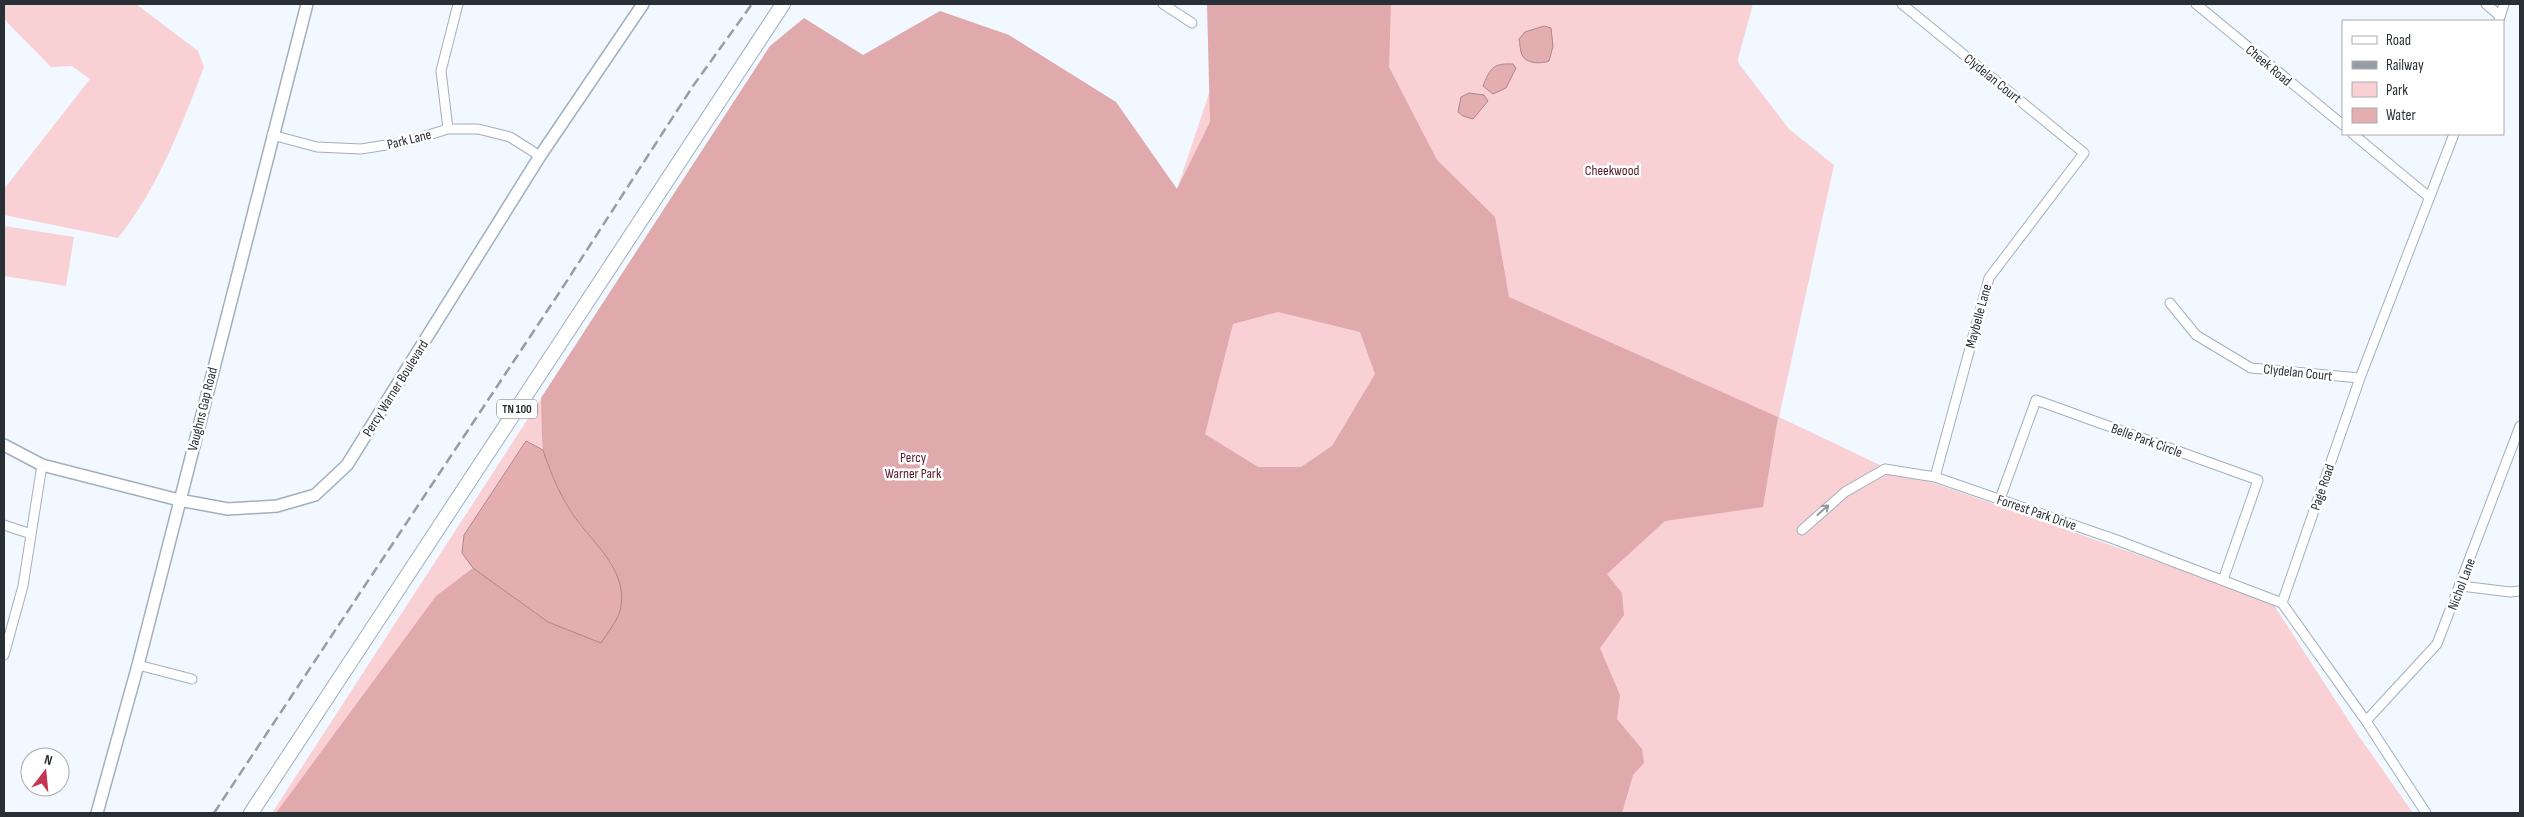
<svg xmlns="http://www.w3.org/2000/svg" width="2524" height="817" font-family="'Sofia Sans Condensed',sans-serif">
  <rect width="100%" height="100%" fill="#f1f8ff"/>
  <path fill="#f9d1d4" d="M4,4H136L198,51L204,67C181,127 158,188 118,238L4,215V189L90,79L72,66L51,67L4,19Z
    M1239,4H1753L1738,59L1739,64L1789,129L1834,165L1779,417L1903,476L1920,478L2272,602L2356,732L2413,813H272L770,46L1177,189Z
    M4,226L74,237L66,286L4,276Z"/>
  <path fill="#e0a9ac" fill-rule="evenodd" d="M1207,4H1391L1389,67L1437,160L1495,217L1509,297L1778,417L1763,507L1665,521L1607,574L1622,593L1624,615L1600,648L1620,695L1617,719L1642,749L1644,763L1633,775L1622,813H276L436,596L473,568L548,622L601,643L612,564C588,534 548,488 543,449C541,432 542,415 541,398L770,46L804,18L863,55L940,11L1009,35L1116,102L1177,189L1210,122ZM1278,312L1360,332L1375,374L1332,446L1301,467H1258L1205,434L1233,324Z"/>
  <path fill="#e4adb0" stroke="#ac878b" d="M1544,26L1551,28L1553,46L1549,61C1542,64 1526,64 1522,55C1520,51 1520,43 1519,39L1525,32Z
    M1513,64L1516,68L1506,88L1493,94L1483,86C1490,69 1492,63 1513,64Z
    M1469,93L1484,95L1488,101L1473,119L1463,116L1458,112L1461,97Z
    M526,441L543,450C550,471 559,494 572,513C591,542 627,568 621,606C620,618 607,633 601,643L548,622L473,568L462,553L464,535Z"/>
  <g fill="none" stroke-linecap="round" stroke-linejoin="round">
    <g stroke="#a0b0bf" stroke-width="11">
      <path id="minor" d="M1163,4L1192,23
        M1902,4L2084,153L1989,278L1935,477
        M2196,4L2343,125
        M2486,4L2500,16
        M2499,20L2504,4
        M448,129L441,71L458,4
        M2353,134L2429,197
        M272,135L317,147L361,149L405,142L448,129H478L510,137L540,156
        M2170,303L2196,335L2251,368L2360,378
        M2000,499L2036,400L2258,480L2223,580
        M4,525L31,534
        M1802,530L1845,492L1885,469L1935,477L2114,539L2282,603
        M2461,586L2510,592L2520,591
        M2282,603L2360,378L2454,134
        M2282,603L2366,721L2426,813
        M4,655L23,586L42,465
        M138,665L192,679
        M2366,721L2437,644L2520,426"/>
    </g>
    <g stroke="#a0b0bf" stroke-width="14">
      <path id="tertiary" d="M4,445L42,465L179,500L228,509L277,506L315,495L347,465L540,156L643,4
        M97,813L138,665L307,4"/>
    </g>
    <g stroke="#a0b0bf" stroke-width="16">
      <path id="primary" d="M251,813L783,4"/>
    </g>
    <use href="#minor" stroke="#fff" stroke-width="9"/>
    <use href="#tertiary" stroke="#fff" stroke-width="11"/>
    <use href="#primary" stroke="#fff" stroke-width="14"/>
    <path stroke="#969da4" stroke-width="2.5" stroke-dasharray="10 5" stroke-linecap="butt" d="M214,813L561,290L693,86L752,4"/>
  </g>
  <defs><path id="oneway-shaft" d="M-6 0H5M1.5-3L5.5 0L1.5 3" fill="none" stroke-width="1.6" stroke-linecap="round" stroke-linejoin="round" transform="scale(1.25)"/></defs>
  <use stroke="#94979a" href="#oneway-shaft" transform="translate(1823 510) rotate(-41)"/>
  <g text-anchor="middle" stroke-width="5" stroke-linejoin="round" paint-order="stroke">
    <rect fill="#fff" stroke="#686d72" stroke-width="1" x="497" y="399.5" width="40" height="19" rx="4"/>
    <g font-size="12" font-weight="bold" fill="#282f35">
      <text x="517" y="413">TN 100</text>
    </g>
    <g font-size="14" fill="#282f35" stroke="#fff">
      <text transform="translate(2269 65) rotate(40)" y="5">Cheek Road</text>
      <text transform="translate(1993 78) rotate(39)" y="5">Clydelan Court</text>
      <text transform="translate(409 139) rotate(-14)" y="5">Park Lane</text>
      <text transform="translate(1978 316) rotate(-75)" y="5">Maybelle Lane</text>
      <text transform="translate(2298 372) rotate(6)" y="5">Clydelan Court</text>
      <text transform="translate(395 388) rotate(-58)" y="5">Percy Warner Boulevard</text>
      <text transform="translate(202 409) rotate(-76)" y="5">Vaughns Gap Road</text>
      <text transform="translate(2147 440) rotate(20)" y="5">Belle Park Circle</text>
      <text transform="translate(2322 487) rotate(-71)" y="5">Page Road</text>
      <text transform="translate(2037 512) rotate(19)" y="5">Forrest Park Drive</text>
      <text transform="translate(2461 584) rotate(-69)" y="5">Nichol Lane</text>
    </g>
    <g font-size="14" fill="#561521" stroke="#fff">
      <text x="1612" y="175">Cheekwood</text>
      <text x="913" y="462">Percy<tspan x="913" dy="16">Warner Park</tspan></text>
    </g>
  </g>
  <rect width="2524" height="817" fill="none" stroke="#282f35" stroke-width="10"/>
  <rect x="2342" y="20" width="162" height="115" fill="#ffffff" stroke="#a9acae"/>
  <rect x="2352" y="36" width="25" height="8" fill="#ffffff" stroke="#a9acae"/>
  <text x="2386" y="45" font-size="15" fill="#282f35">Road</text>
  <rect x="2352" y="61" width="25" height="8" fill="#969da4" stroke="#a9acae"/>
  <text x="2386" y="70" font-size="15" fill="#282f35">Railway</text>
  <rect x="2352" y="82" width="25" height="15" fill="#f9d1d4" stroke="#a9acae"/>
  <text x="2386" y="95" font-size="15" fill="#282f35">Park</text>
  <rect x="2352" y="108" width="25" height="15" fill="#e4adb0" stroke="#a9acae"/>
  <text x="2386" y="120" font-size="15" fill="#282f35">Water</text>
  <g transform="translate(45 772) rotate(16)"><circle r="24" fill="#ffffff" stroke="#a9acae"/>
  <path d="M0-4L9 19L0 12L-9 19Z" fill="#c63652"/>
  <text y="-8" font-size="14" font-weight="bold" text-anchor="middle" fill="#282f35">N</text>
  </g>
</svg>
